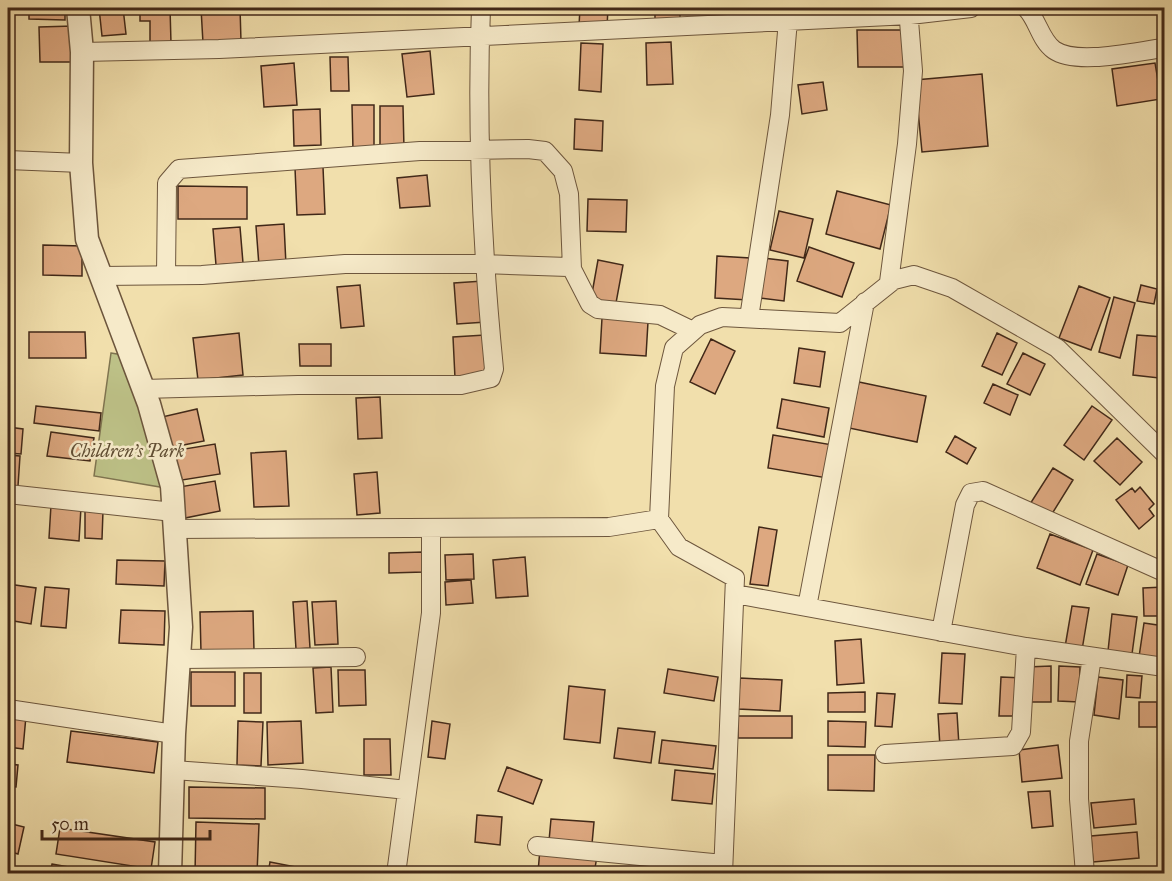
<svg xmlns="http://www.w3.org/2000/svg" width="1172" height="881" font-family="'IM FELL Great Primer',serif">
  <rect width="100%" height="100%" fill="#f1dfac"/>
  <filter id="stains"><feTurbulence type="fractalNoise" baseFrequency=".00333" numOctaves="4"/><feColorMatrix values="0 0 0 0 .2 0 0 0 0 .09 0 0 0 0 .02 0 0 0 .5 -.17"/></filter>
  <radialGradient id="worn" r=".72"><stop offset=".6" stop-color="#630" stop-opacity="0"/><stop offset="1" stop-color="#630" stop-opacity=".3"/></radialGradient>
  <path fill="#bdc187" stroke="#7f7450" stroke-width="1.5" d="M111,353L123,355L166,488L94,476Z"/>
  <path fill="#dda880" stroke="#412818" stroke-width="1.5" d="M29,8H65V20L29,19Z
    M99,8H123L126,34L102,36Z
    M140,8H170L171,43L150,44V21H140Z
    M201,8H240L241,41L203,43Z
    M580,8H608L607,27L579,26Z
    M655,8H680V23L655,22Z
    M73,26L74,62H40L39,27Z
    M857,30H903L904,67H858Z
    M671,42L673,84L647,85L646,43Z
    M581,43L603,44L601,92L579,90Z
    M430,51L434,94L407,97L402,54Z
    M330,57H348L349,91H331Z
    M294,63L297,105L264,107L261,66Z
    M1155,63L1161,99L1117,106L1112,69Z
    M982,74L988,146L922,152L915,80Z
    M823,82L827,110L802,114L798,85Z
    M352,105H374V150L353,151Z
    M380,106H403L404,149H380Z
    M320,109L321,145L294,146L293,110Z
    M575,119L603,121L602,151L574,149Z
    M323,167L325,214L297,215L295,168Z
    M427,175L430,206L400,208L397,178Z
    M178,186L247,187V219H178Z
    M837,191L891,205L880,249L826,234Z
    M588,199L627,200L626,232L587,231Z
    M779,211L813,219L804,258L770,250Z
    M284,224L286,265L259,266L256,226Z
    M240,227L243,263L216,265L213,229Z
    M43,245L82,246V276L43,275Z
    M809,247L854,263L842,297L797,281Z
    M717,256L750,258L748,300L715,298Z
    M763,258L788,261L784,301L759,298Z
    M598,260L623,265L616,303L591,299Z
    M483,281L486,322L457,324L454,283Z
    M360,285L364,326L341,328L337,287Z
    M1141,285L1157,289L1154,304L1137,301Z
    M1079,286L1110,298L1091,350L1059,338Z
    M1114,297L1135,303L1120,358L1099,352Z
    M602,318L648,322L646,356L600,353Z
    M29,332H85L86,358H29Z
    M239,333L243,375L198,380L193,338Z
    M997,333L1017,343L1002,375L982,366Z
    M485,335L487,377L455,378L453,337Z
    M1137,335L1163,337L1159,378L1133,375Z
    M711,339L735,351L715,394L690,382Z
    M299,344H331V366H300Z
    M799,348L825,352L820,387L794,383Z
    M1023,353L1045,364L1030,395L1007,384Z
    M859,382L926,396L917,442L849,428Z
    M993,384L1018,395L1010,415L984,403Z
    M380,397L382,438L358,439L356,398Z
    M782,399L829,408L824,437L777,428Z
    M36,406L101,413L99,431L34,423Z
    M1092,406L1112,420L1084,460L1064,445Z
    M197,409L204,441L168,448L162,417Z
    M8,427L23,429L21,454L8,453Z
    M51,432L94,438L90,461L47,456Z
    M773,435L833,445L827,478L768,468Z
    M955,436L976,448L967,464L946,452Z
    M1117,438L1142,462L1120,485L1094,461Z
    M215,444L220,474L176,481L172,451Z
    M286,451L289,506L254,507L251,453Z
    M8,455L20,456L18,486L8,485Z
    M1053,468L1073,480L1050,517L1030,504Z
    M377,472L380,513L357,515L354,474Z
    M215,481L220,511L185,518L179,487Z
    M1140,487L1154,504L1149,509L1154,516L1139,529L1116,500L1132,488L1135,492Z
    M51,505L81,507L79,541L49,538Z
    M85,511H103L102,539L85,538Z
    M759,527L777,530L768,586L750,584Z
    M1050,534L1093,550L1080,585L1037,568Z
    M423,552L424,572L389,573V553Z
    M473,554L474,579L446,580L445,555Z
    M1097,554L1128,565L1118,595L1086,584Z
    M525,557L528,596L496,598L493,560Z
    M117,560L165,561L164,586L116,584Z
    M471,580L473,603L446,605L445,582Z
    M8,584L36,588L31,624L8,620Z
    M45,587L69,589L66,628L41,626Z
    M1164,587V616H1144L1143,588Z
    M307,601L310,648L296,649L293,602Z
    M336,601L338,644L315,645L312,602Z
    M1072,606L1089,608L1082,650L1065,647Z
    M121,610L165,611L164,645L119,643Z
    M253,611L254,651L201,652L200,612Z
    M1112,614L1137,617L1132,654L1108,651Z
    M1144,623L1164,626V661L1139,657Z
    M861,639L864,683L837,685L835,641Z
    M942,653L965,654L962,704L939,703Z
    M1051,666V702H1027V667Z
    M1059,666L1080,667L1079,702L1058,701Z
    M331,667L333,712L316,713L313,668Z
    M668,669L718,677L714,701L664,693Z
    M338,670H365L366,705L339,706Z
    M191,672H235V706H191Z
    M244,673H261V713H244Z
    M1127,675L1142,676L1140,698L1126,697Z
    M1001,677L1022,678L1020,716H999Z
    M1098,677L1123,680L1119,719L1094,715Z
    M740,678L782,680L780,711L738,709Z
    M569,686L605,690L600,743L564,739Z
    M1164,691V717L1161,718L1158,692Z
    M865,692V712H828V693Z
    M877,693L895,694L892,727L875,726Z
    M1139,702H1157V727H1139Z
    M957,713L959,746L940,747L938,714Z
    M8,715L26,716L23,749L8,747Z
    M738,716H792V738H738Z
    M238,721L263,722L261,766L237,765Z
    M301,721L303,763L268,765L267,722Z
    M432,721L450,724L445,759L428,757Z
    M828,721L866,722L865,747L828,746Z
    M618,728L655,732L651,763L614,758Z
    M71,731L158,742L154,773L67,762Z
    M364,739H390L391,775H364Z
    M662,740L716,746L713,769L659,763Z
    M1058,745L1062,778L1022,782L1019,750Z
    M828,755H875L874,791L828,790Z
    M8,764L18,765L16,787L8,786Z
    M507,767L542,780L533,804L498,791Z
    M675,770L715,774L712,804L672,800Z
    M189,787L265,788V819L189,818Z
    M1050,791L1053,826L1032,828L1028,792Z
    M1134,799L1136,824L1094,828L1091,803Z
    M477,815L502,817L500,845L475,842Z
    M551,819L594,822L592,844L549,841Z
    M196,822L259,824L257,874H195Z
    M8,823L24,827L18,854L8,851Z
    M60,828L155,842L151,869L56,854Z
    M1137,832L1139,858L1093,862L1091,836Z
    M540,849L597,856L594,874L538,872Z
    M270,862L327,873V874H268Z
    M52,864L107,874H50Z
    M1070,869V874H1028Z"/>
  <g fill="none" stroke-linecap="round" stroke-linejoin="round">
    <g stroke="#6d563d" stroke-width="20">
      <path id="minor" d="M1026,8C1038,20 1040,40 1054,50C1077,66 1137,51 1164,48
        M82,52L219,49L910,15L971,8
        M8,160L81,163
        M166,275L167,183L179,169L420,151L528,149L545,151L563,171L569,194L572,269
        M100,276L202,275L345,264H483L568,267L572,269L590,304L598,309L660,315L693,331
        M889,282L907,144L913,71L908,8
        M749,318L780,115L789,8
        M143,389L298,385H461L491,378L494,369C482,248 476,129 481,8
        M8,494L173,512
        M173,529L609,527L659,519
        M735,594L1026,647L1164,667
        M807,607L865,302
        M941,632L965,505L971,493L983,491L1164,572
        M179,659L356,657
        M8,709L174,734
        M885,754L1013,746L1021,732L1026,647
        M173,770L302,779L407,790
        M537,846L723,864
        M396,874L431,613V528
        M723,874L735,578L679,547L659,519L665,386L674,348L700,325L722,317L840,323L894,280L914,275L952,288L1057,348L1164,453
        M1085,874L1079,799V741L1092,657"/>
    </g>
    <g stroke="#6d563d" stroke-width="25">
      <path id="tertiary" d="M78,8L82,52L81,163L87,239L149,404L172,486L181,627L174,734L170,874"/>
    </g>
    <use href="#minor" stroke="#f6eac9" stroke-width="18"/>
    <use href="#tertiary" stroke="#f6eac9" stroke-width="22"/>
  </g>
  <g text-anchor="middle" stroke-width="5" stroke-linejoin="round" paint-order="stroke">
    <g font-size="18" font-style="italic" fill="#604e34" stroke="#f6eac9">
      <text x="127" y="457">Children's Park</text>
    </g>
  </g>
  <rect width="1172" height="881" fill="none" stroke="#f1dfac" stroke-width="30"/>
  <rect x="9" y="9" width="1154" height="863" fill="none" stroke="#412818" stroke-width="3"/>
  <rect x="15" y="15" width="1142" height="851" fill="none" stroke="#412818" stroke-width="1.5"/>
  <path d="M42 830v9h168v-9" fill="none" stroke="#412818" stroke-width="3"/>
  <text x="51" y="830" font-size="18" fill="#412818" stroke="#f6eac9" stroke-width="4.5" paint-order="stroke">50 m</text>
  <rect width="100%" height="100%" filter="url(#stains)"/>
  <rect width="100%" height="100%" fill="url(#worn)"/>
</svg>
